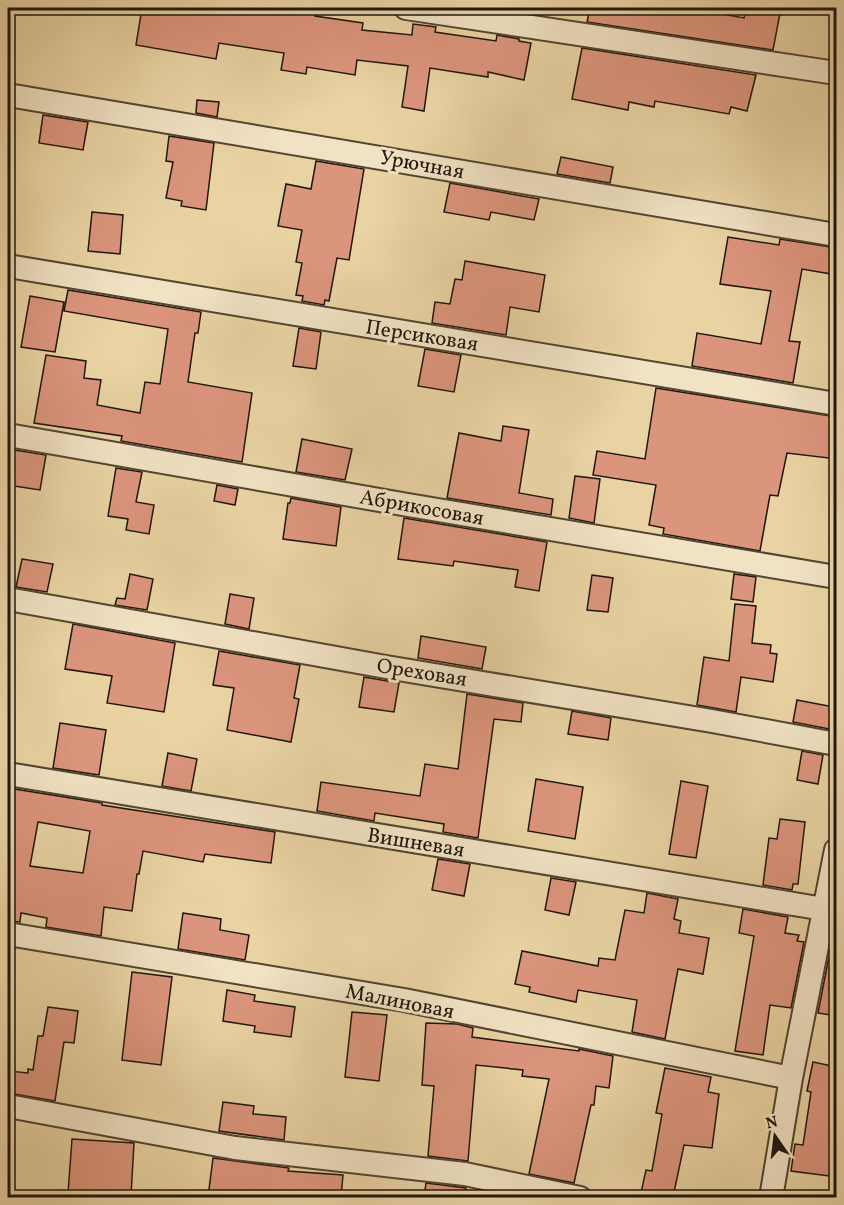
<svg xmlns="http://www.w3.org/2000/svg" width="844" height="1205" font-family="Vollkorn,serif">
  <rect width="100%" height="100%" fill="#e9d3a3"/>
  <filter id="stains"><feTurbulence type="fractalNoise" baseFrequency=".00333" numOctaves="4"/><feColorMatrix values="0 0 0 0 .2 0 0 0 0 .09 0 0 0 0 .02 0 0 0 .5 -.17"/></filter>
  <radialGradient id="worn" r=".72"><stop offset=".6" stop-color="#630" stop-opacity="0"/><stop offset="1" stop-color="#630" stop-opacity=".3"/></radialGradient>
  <path fill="#dc957d" stroke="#20160c" stroke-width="1.5" fill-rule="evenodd" d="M142,8H292L316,11L315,16L363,23L362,30L412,35L413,24L436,27L435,32L496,41L497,35L519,39V41L531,43L524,80L488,72V77L430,68L424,111L402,107L408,66L357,60L355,75L307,67L306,74L281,70L284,53L219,43L216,59L136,45Z
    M590,8H689L744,18L746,8H781L773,50L587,22Z
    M582,48L756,75L747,111L731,107L729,114L655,101L654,107L629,102L628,110L572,99Z
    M197,100L219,102L217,117L196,113Z
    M43,115L88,122L83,150L39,143Z
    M169,136L214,143L206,210L181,206L182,201L166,198L173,162L166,161Z
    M561,157L613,167L610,183L557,174Z
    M316,161L364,169L349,260L337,258L329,301L325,300L324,305L302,301L303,296L296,295L302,263L296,262L302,230L278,226L286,184L311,189Z
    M450,183L539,199L534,220L491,212L489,220L444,212Z
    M92,212L123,215L120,254L88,251Z
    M728,237L779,245L780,239L837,248V275L802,269L789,341L800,342L793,383L692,366L697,333L761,344L771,291L720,284Z
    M465,261L545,275L539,312L510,307L506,335L432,323L435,302L450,304L455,279L462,280Z
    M68,290L201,312L198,333H195L188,382L252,393L242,462L121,441L122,436L34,423L46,355L86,361L84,378L101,380L97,405L140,413L145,382L160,384L168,329L64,311Z
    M30,296L64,302L55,352L21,347Z
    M299,328L321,332L316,369L293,366Z
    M425,349L461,355L454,392L418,386Z
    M656,388L837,417V459L787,453L778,496L770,495L760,551L663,534L664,528L649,525L656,485L593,475L597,451L645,459Z
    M503,426L529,430L519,493L553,499L551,515L447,498L459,433L501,441Z
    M302,439L352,449L345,480L296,472Z
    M8,449L46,455L40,490L8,485Z
    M116,468L142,472L136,502L154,505L149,534L126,530L128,519L108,516Z
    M575,476L600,479L594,523L569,518Z
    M217,485L238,489L235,505L214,501Z
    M291,498L341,507L336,546L283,539L288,503H290Z
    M404,518L547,542L539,591L515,587L518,570L454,561L453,566L398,559Z
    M22,559L53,564L47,592L16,587Z
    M130,574L153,579L147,610L115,605L117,598L125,599Z
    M734,574L756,577L753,602L731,599Z
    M592,575L613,578L608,612L587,610Z
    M230,594L254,598L249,629L225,624Z
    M735,604L756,606L752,643L771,645L770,653L777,654L773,682L741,677L736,712L697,705L704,657L729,661Z
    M73,624L175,643L164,712L107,703L112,676L65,669Z
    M421,636L486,647L482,669L418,658Z
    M219,651L300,665L294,698L299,699L291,742L227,730L234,688L213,685Z
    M364,677L399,683L394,712L359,707Z
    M467,694L523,703L521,722L494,719L478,838L443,832L444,824L375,813L374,821L317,811L321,782L420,796L425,764L458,769Z
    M797,700L834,707L829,729L793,722Z
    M572,711L611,718L608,740L568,734Z
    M60,723L106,730L99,775L53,768Z
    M802,751L823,755L818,784L797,780Z
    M168,753L197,759L191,791L162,786Z
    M536,779L583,787L575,839L528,831Z
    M681,781L708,786L696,858L669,854Z
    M8,788L102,803V805L275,832L271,863L205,854L203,862L143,851L139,874H137L132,911L104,907L101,936L46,927L47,918L21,913L20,922L8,921ZM38,822L90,831L83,873L30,866Z
    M780,819L805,822L798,884H793L792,890L763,885L769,838L777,839Z
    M438,859L470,864L464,896L432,890Z
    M551,878L576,882L569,915L545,910Z
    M647,893L678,899L674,919L681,921L679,933L709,938L703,974L678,969L665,1039L632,1032L637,1000L578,990L576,1002L529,992L530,987L515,984L522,951L598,966L599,958L615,960L625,910L644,913Z
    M743,909L788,917L785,933L799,935L797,941L804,942L791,1008L770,1005L763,1055L735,1051L754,936L739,933Z
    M183,913L221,919L220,930L249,935L245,960L178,949Z
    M831,946L837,947V1016L818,1013Z
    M132,972L172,977L161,1065L122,1060Z
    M227,990L255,995L254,1001L295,1007L291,1037L254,1032L255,1026L223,1021Z
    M48,1007L78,1011L74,1043L64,1042L55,1101L8,1093V1071L28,1073V1069L33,1070L38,1036H43Z
    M352,1012L387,1015L379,1081L345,1077Z
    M426,1023L457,1024L473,1028L472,1037L579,1051V1049L613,1056L609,1088L596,1086L594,1105H591L574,1183L529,1174L549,1079L522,1076L523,1070L476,1065L468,1161L428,1156L434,1086L422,1085Z
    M813,1062L837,1067V1177L791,1171L795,1144L803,1145L811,1092L807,1091Z
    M665,1068L711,1077L708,1092L719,1094L712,1148L684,1145L673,1197H640L646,1170L652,1171L662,1114L656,1113Z
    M223,1102L254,1106L253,1114L286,1117L284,1140L219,1131Z
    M72,1139L134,1143L131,1196L68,1193Z
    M213,1158L289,1168L288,1171L343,1175L341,1197H208Z
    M426,1183L466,1188L465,1197H424Z"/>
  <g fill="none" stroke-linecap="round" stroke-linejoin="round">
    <g stroke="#524532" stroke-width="26">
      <path id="minor" d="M406,8L836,73
        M8,95L836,235
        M8,266L836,404
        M8,435L408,505L836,577
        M8,599L386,667L712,721L836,744
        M8,774L824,909
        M8,934L404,1000L791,1078
        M8,1106L235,1148L465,1174L580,1198
        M771,1198L791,1078L836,850"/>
    </g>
    <use href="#minor" stroke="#f1e2c3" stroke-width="22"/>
  </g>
  <g text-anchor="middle" stroke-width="6" stroke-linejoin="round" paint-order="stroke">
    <g font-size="21" fill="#20160c" stroke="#f1e2c3">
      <text transform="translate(422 164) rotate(10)" y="7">Урючная</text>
      <text transform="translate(422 335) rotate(9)" y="7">Персиковая</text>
      <text transform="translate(422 507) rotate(10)" y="7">Абрикосовая</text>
      <text transform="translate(422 672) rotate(9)" y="7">Ореховая</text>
      <text transform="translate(416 842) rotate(9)" y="7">Вишневая</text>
      <text transform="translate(400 1001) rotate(11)" y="7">Малиновая</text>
    </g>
  </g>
  <rect width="844" height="1205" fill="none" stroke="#e9d3a3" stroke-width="30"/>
  <rect x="9" y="9" width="826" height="1187" fill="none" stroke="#20160c" stroke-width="3"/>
  <rect x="15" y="15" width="814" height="1175" fill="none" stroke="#20160c" stroke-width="1.5"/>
  <g transform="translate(775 1136) rotate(346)" stroke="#f1e2c3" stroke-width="4.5" paint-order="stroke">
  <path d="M0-4.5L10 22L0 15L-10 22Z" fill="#20160c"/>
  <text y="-9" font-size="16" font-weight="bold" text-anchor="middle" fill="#20160c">N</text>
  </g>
  <rect width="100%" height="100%" filter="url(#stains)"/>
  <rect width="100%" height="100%" fill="url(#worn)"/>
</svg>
